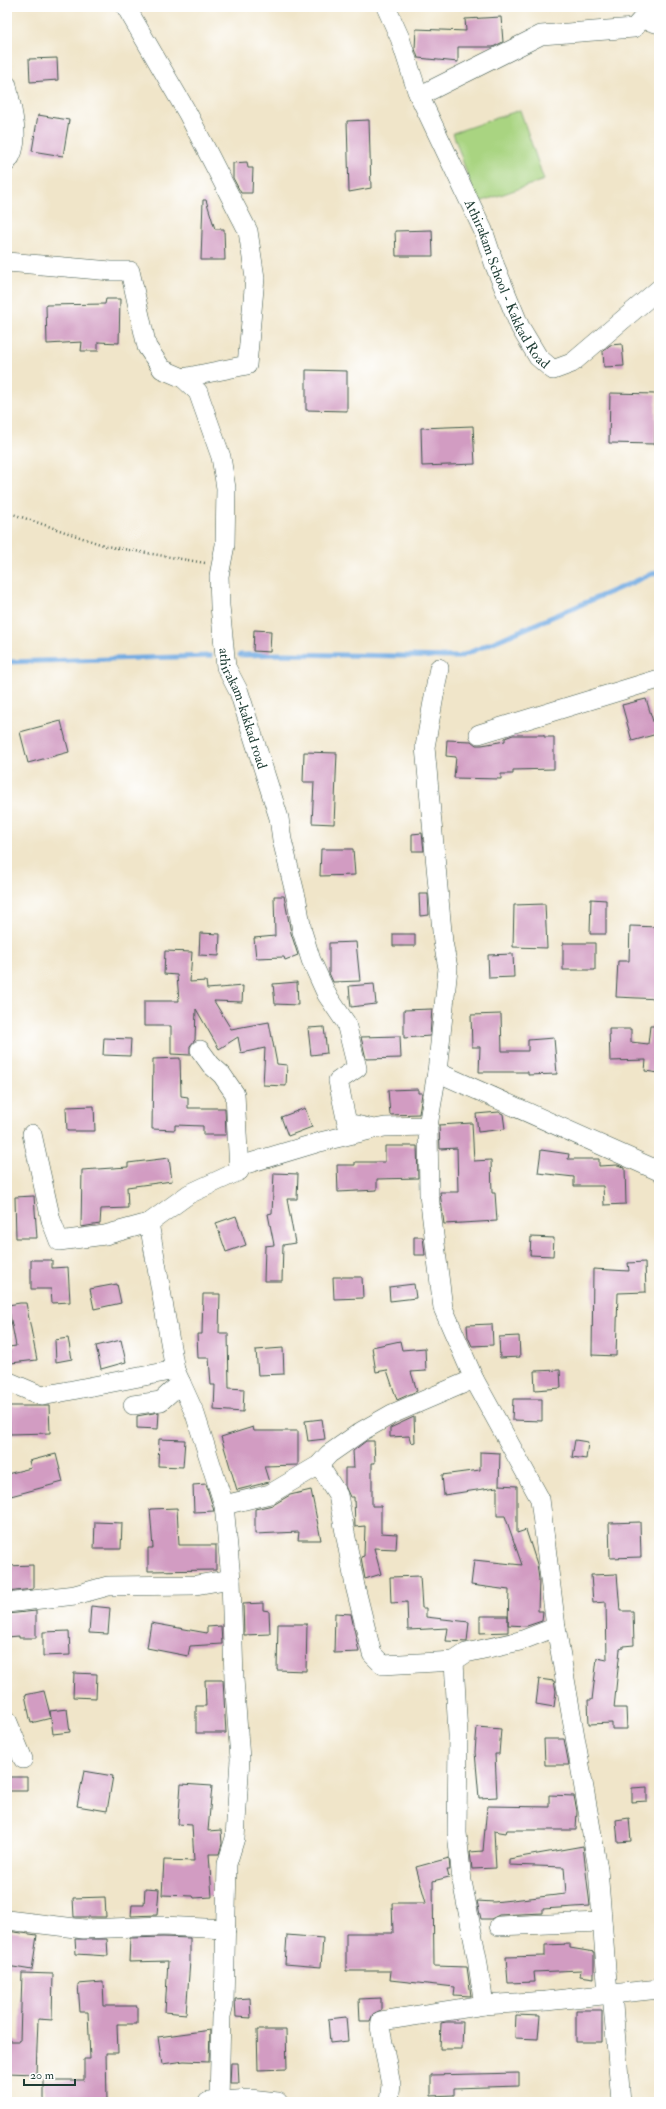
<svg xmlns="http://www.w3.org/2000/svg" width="666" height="2109" font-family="'IM FELL Double Pica',serif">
  <rect width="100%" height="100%" fill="#fff"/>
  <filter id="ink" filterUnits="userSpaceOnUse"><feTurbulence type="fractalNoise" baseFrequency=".025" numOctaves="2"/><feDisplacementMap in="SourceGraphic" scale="8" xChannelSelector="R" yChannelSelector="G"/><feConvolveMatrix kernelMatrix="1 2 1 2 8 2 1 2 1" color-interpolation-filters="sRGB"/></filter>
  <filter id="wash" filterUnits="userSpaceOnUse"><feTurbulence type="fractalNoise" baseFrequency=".012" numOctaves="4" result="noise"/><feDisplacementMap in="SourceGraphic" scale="16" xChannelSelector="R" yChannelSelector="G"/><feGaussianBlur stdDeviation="0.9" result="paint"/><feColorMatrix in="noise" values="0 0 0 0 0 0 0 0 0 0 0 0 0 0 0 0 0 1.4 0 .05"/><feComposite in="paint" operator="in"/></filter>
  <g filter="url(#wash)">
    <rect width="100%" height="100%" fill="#f0e5c9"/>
    <path fill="#a9d481" stroke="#64885a" d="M520,110L544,180L477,203L453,133Z"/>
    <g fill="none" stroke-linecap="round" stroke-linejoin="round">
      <path stroke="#72abe2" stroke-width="5" d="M240,655L287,654L459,657L659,571
        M7,662L210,656"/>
    </g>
    <g id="blocks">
      <path fill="#d29cc2" d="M501,17L503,42L493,47H458V62L418,58L415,49L416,29L466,31L465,19Z
        M57,58L58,80L30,82L29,59Z
        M38,115L69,120L63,156L32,151Z
        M369,120L371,188L349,192L347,121Z
        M247,162L248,168H253L252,193H241L233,178V163Z
        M203,200H206L215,229H224L225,260H201Z
        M432,230L433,256H396L395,231Z
        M106,299H120L119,343L98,342V351H81L82,342L47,344L46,305L105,304Z
        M622,344L624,366L604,367L603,351L610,345Z
        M306,370L347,371V411L306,410Z
        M610,393L656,394L655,444L609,443Z
        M473,426L475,464L422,466L421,428Z
        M254,630L271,631L270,652L253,651Z
        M646,699L657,734L632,741L622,705Z
        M61,721L69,752L28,763L20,732Z
        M513,735H544V737H554V769L513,770V774H501V779L454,778L456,757L446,756L447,740L471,741L476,745H482L505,741V738Z
        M304,752L337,753L334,824L312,823L314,782H303Z
        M422,833L424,851H412V834Z
        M321,849H353L355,875L320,876Z
        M419,894H428L429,915L420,916Z
        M274,896H284L291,933L298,955L285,960L284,957L256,958L254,938L275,936Z
        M591,899L606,900V934H590Z
        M545,904L547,948L513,947L514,905Z
        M630,926L659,927V999L616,997L618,961H629Z
        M200,933L220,934L219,956L199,955Z
        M393,934H415V946H393Z
        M356,942L360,981L333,982L329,973V943Z
        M563,943H595V970H563Z
        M165,951L192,952L190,982L206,981L207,989L243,986L242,1002L214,1001L231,1029L269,1022L277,1064L287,1065L286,1086L263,1085L265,1048L241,1053L238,1037L219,1049L196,1009L195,1040L190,1046V1055L171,1054V1026H144V1001H179L177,975L164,974Z
        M513,954L514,977L489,978L488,955Z
        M297,982L298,1005L275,1004L273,984Z
        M374,984L376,1004L351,1007L349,986Z
        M432,1009L430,1036L404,1038V1010Z
        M501,1014L502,1051H528V1040L554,1038L557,1074L528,1075V1072H479L480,1047H472L471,1015Z
        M650,1026H659V1073L645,1071L646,1060L610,1061L609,1029H631V1042L648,1044Z
        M324,1027L327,1053L311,1055L308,1028Z
        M400,1036L401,1058L366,1059L361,1037Z
        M104,1038L131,1039L130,1056L103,1055Z
        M180,1058L181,1096L188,1097V1108H225L226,1135H203V1126L175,1125V1130L152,1129L153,1059Z
        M418,1089V1093H422L419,1114L390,1115L388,1090Z
        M94,1106L95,1131H67L66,1107Z
        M305,1108L312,1127L288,1136L281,1117Z
        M499,1112L503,1114L505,1129L478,1132L476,1114Z
        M472,1123L474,1161L491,1160L492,1193H495L497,1221L444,1224L440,1192H458L457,1148L440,1149L439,1125Z
        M385,1146H417L418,1178L377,1179V1190L338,1192L337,1165H355V1162H385Z
        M541,1150L569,1154L568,1159H599V1166L618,1165L625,1168L626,1204L604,1205L603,1186H574V1177L538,1173Z
        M169,1158L172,1181L127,1187L128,1208L101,1209L100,1224L81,1227L82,1170L128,1167V1163Z
        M274,1173L298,1174L297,1199H287L295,1243L283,1245L282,1281H264L265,1246L274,1245L268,1214L272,1213Z
        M34,1196L37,1238H16L15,1197Z
        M236,1216L246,1245L226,1252L216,1223Z
        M414,1237H423L425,1255H414Z
        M531,1237L554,1238L553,1256L530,1255Z
        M31,1260H52V1268L68,1267L70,1302L52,1303L51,1289H31Z
        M645,1262L646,1292L618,1293L616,1356L592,1355L593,1269L629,1271L628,1263Z
        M333,1277H362L363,1298L334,1299Z
        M117,1284L121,1303L94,1309L90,1289Z
        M414,1284L416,1298L390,1301L389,1287Z
        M203,1294H220L219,1333H228L229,1388L244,1389L243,1412L214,1410L215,1385H211L209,1358H198L197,1334H202Z
        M20,1303H26L37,1360L11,1363L9,1347L16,1346L8,1305Z
        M492,1324L493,1345L472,1346L468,1337L467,1325Z
        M519,1336L520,1357L500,1358L499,1337Z
        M68,1338L72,1359L56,1362L55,1340Z
        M121,1340L126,1362L101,1369L96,1346Z
        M400,1341L402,1350L425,1348L426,1371L411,1372L417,1391L397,1400L387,1370L376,1372L372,1347Z
        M283,1348L284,1374L258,1375L256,1350Z
        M560,1370L561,1388L535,1390L534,1371Z
        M513,1399H542V1421L512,1420Z
        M9,1406H49L50,1433L10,1434Z
        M159,1412L158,1429L137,1428V1416Z
        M414,1417L415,1442L411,1443L409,1436L390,1437V1428Z
        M322,1419L325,1439L308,1441L305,1421Z
        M253,1427L254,1431H298V1465L264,1466L269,1482L237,1490L221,1437Z
        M159,1439L185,1440L183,1467L158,1466Z
        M575,1440L588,1442L586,1459L572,1457Z
        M366,1441H374L375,1463H372V1506H381V1533L397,1534L396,1549L374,1548L381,1574L365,1579L361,1557L364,1556L365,1526L355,1527L354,1497H350L345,1486V1468H354L353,1451Z
        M480,1452L500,1453L499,1485L517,1486V1533L526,1530L537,1564L539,1579L538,1611H543L542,1621L527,1626L508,1625L509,1590L471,1585L474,1560L522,1565L505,1516H497V1487L444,1495L442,1475L480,1470Z
        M56,1454L63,1482L7,1497V1474L31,1468L29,1461Z
        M206,1484L214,1511L194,1512L193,1485Z
        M311,1490L321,1540H298L299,1532L255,1534V1509L273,1505L290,1495Z
        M177,1508L179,1545H216V1570L148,1571V1548H153L150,1509Z
        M95,1522L122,1523L121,1549H94Z
        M640,1522L641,1557L610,1558L609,1523Z
        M33,1565V1589L7,1592V1566Z
        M617,1574L620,1611H633L634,1645L623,1646V1648L620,1649L614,1708H626L627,1729H612V1723L589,1724L588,1700H592L597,1658L607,1660L606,1602L593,1603L591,1575Z
        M420,1576L422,1608H426V1617L469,1622L467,1642L446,1641L448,1628L408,1630L407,1602L391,1603L390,1577Z
        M263,1603V1610L269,1611L270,1634L244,1635L243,1604Z
        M91,1606L110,1608L108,1634L89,1633Z
        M36,1611V1638H19V1636L7,1637V1614Z
        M335,1613L351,1614L359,1652L334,1653Z
        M480,1616H508V1632L480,1633Z
        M151,1623L207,1633V1627L221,1626L222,1644L190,1646L188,1656L147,1648Z
        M278,1624H307L306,1671L277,1670Z
        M69,1631L70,1655L43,1656V1632Z
        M74,1673L97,1674L96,1698L73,1697Z
        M539,1679L554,1681L556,1691L554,1707L536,1704Z
        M205,1680H223L226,1733H196V1706H206Z
        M44,1691L51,1718L31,1723L25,1695Z
        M67,1709L70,1732L53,1734L50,1711Z
        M477,1727L501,1729L499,1754H495L497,1797L479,1798L475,1752Z
        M544,1739H564L569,1765H545Z
        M84,1771L113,1776L107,1811L77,1806Z
        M7,1777H27V1791H7Z
        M181,1784L212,1786L208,1831L221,1830L222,1844L219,1854H209L212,1897L194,1898L193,1896L162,1895L164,1860L194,1861L192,1825L178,1824Z
        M647,1787V1801L632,1802V1788Z
        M549,1795L574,1796L577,1811L576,1830H507L506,1833L494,1831L496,1868L472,1869L470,1852L483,1851L487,1806L549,1807Z
        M629,1818L631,1841L618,1842L616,1820Z
        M583,1846L590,1906L543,1909V1913L499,1915L491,1919H481L477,1901L494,1902L566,1894L564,1867L509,1865V1859Z
        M449,1858L450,1870H447L449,1877L433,1881L434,1966L467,1967L471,1996L454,1995L455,1987L390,1980L391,1971H346V1933H393L392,1903H426L416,1867Z
        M145,1888L159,1889L157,1915L131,1916L132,1905H144Z
        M105,1897L106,1917H74L73,1898Z
        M7,1931L37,1935L32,1970L7,1966Z
        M287,1935L323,1938L321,1967L285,1964Z
        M163,1937L190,1938V1961L186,2014L165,2012L168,1961L129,1962L130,1938Z
        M75,1939H107L108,1956L76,1954Z
        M570,1944V1948L594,1952V1978L580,1976L581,1970L534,1972L535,1982L508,1983L506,1957L545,1956V1945Z
        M22,1973L53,1974L52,2020L38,2019L36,2074L7,2073L8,2041H20Z
        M103,1982L104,2006H137V2024H117L118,2053H106L107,2100L44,2102V2080H84V2059H90L88,2012H80L78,1984Z
        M250,1998L251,2018L236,2017L235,1999Z
        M381,1998V2010L373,2014L370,2021H360L359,1999Z
        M576,2010H602V2042H576Z
        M516,2015L540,2016L538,2039L515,2038Z
        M346,2017L348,2041L330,2043L328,2019Z
        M446,2022H463L462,2049H440L441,2023Z
        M210,2030L209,2062L184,2061L162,2064L158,2037Z
        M257,2030H286L287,2069L258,2070Z
        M231,2063H238L239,2083H230Z
        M519,2073V2086L454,2088V2095L431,2096V2075Z"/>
    </g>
  </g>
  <g filter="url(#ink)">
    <use href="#blocks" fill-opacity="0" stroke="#3e564a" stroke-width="1"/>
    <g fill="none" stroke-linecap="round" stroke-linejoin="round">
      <g stroke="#3e564a" stroke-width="20">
        <g id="minor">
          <path d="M126,7L188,114L248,231L255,278L247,365L183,378"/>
          <path id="s1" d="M386,7L400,38L417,91L483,230L495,266L520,327L538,357L553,370L572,363L659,289"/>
          <path d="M642,19L659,24"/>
          <path d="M7,85C11,108 23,143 7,162"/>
          <path d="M419,96L541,35L634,28L642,19L647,7"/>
          <path id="s2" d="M7,262L111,271H130L147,347L162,369L183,378L198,392L221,457L226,488L225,545L219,576L220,606L226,667L239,692L279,818L282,840L297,901L302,931L311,960L327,995L346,1023L357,1068L338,1081L347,1123L374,1129L385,1127L428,1126L429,1195L443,1308L474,1379L540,1499L556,1627L598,1869L608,1994"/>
          <path d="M479,734L659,679"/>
          <path d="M200,1050L211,1065L222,1075L235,1094L239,1171"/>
          <path d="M437,1072L659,1171"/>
          <path d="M428,1126L437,1072L448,968L443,942L425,747L439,668"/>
          <path d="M32,1134L51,1220L59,1241L105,1235L149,1223L175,1370L181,1383"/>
          <path d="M149,1223L189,1194L239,1171L243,1165L320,1142L370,1130"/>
          <path d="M7,1381L42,1396L175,1370"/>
          <path d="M133,1405L161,1401L181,1383L195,1414L224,1505L270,1494L319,1465L329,1454L362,1431L392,1414L474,1379"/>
          <path d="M319,1465L338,1495L355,1586L372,1654L383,1665L454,1661L466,1653L520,1641L556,1627"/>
          <path d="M7,1603L75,1595L108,1586L196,1585L231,1579L224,1505"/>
          <path d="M454,1661L458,1735L457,1833L462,1881L477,1958L484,2005"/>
          <path d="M7,1720L23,1759"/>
          <path d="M7,1920L84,1929L163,1926L226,1929"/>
          <path d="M499,1926L602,1922"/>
          <path d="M612,1993L621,2102"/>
          <path d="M219,2101L221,2016L224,2004L227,1864L235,1838L240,1759L234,1679L231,1579"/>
          <path d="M208,2102L250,2099L278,2102"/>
          <path d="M389,2102L391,2085L380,2027L381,2021L484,2005L546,2001L659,1989"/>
        </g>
      </g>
      <path stroke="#3e564a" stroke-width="2.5" stroke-dasharray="1 3" stroke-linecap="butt" d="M7,512L106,546L205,563"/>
      <use href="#minor" stroke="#fff" stroke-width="19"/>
    </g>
  </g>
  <g text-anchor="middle" stroke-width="3" stroke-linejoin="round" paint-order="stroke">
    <g font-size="14" fill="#1f3d34" stroke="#fff">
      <text dy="5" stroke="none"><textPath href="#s1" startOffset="303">Athirakam School - Kakkad Road</textPath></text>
      <text dy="5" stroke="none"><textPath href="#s2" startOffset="596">athirakam-kakkad road</textPath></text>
    </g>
  </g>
  <rect width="666" height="2109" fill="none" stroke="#fff" stroke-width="24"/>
  <path d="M24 2079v6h51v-6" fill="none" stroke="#1f3d34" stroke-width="2"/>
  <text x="30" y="2079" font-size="12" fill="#1f3d34" stroke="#ffffff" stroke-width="3" paint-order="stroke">20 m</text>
</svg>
